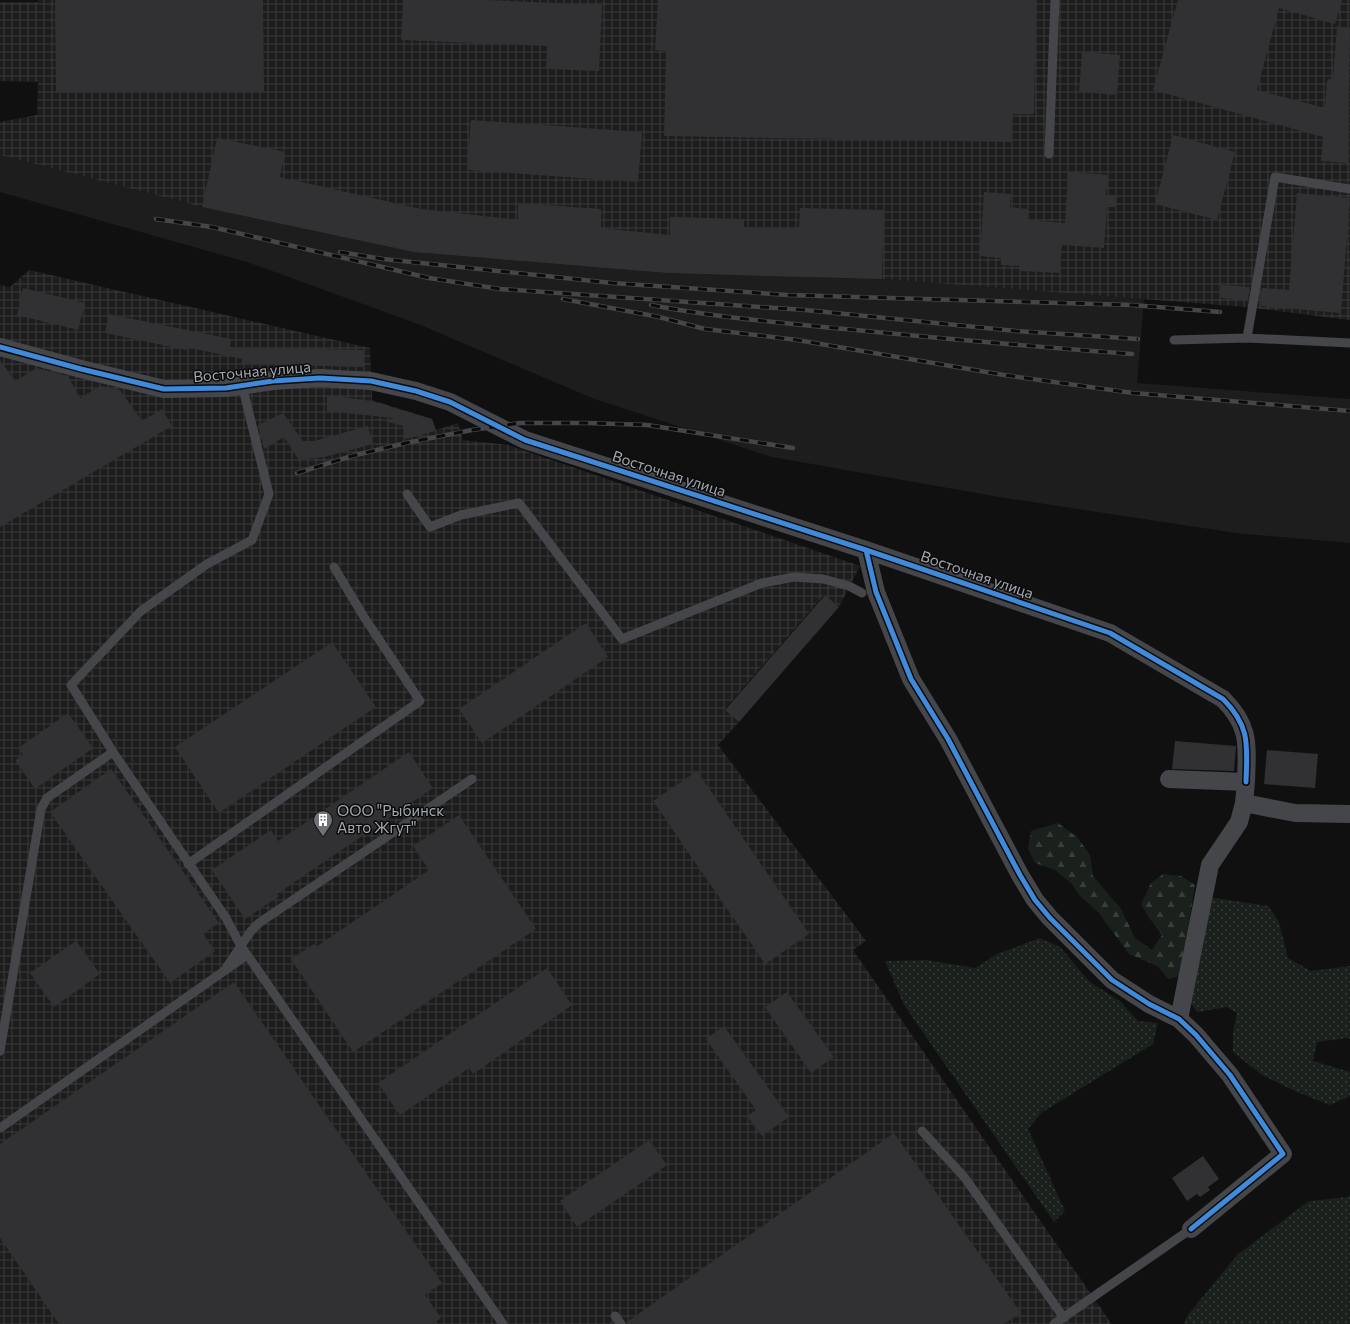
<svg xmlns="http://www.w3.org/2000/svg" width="1350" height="1324" font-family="Commissioner,sans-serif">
  <defs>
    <pattern id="industrial-grid" width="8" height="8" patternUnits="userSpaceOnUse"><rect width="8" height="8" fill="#1d1d1e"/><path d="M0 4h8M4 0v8" fill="none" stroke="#3b3b3c"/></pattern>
    <pattern id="grass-dots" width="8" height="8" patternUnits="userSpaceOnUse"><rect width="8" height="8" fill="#1a201b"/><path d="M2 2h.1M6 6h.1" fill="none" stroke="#383e3a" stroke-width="1.8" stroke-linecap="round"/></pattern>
    <pattern id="forest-firs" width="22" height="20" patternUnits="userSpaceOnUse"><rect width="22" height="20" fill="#1a201b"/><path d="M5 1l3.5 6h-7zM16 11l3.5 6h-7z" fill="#383e3a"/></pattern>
  </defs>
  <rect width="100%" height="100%" fill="#101011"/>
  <path fill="#1d1d1e" d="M0,155L202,207L414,252L668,273L882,279L1144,299L1137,383L1350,399V543L1236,533L999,497L772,457L592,398L418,324L250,263L0,192Z"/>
  <path fill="url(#industrial-grid)" d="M38,0H1350V320L1246,307L882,279L668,273L414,252L202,207L0,155V122L37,115L38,82L0,81V2H38Z
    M29,270L370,348L372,400L432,419L436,430L458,423L463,440L508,445L860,566L839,607L824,595L725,709L739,722L718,745L866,941L853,950L1111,1323L1109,1324H0V285L10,287Z"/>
  <path fill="url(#grass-dots)" d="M1208,897L1268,906L1279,922L1288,958L1311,971L1350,966V1039L1347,1038L1317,1042L1313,1061L1350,1072V1096L1330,1105L1297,1092L1262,1075L1233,1052V1033L1237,1013L1227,1007L1197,1012L1187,998Z
    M1040,938L1060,947L1090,982L1120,1001L1138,1021L1158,1023L1153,1044L1041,1113L1028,1129L1065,1211L1054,1222L904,1005L885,961L926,960L975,968L997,954Z
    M1350,1195V1324H1184L1187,1316L1237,1255L1309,1201L1348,1197Z"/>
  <path fill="url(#forest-firs)" d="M1058,823L1077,837L1090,855L1093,876L1121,909L1135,938L1152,950L1162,935L1150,919L1141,905L1151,883L1163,874L1181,876L1195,885L1180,976L1168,979L1157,966L1129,954L1098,912L1078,894L1072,884L1055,870L1035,863L1028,849L1031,831Z"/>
  <path fill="#313133" d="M55,0H263L264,91L56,93Z
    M403,0H487L602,5L599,71L546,69L547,46L401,40Z
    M658,0H1036L1034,114H1012L1011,142L664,136L666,51L655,50Z
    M1178,0H1342L1335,24L1279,8L1257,90L1325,108L1327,81L1329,79H1333L1337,26L1350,28L1348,163L1321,161L1323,137L1153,90Z
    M1082,52L1120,55L1117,95L1079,92Z
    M471,120L642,132L638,182L467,170Z
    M1173,135L1235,152L1217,220L1155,204Z
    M217,138L285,152L280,177L421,209L518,220V203L601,209V228L670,235V217L744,219V227L799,228L800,208L884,210L882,279L668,273L414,252L202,207Z
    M1068,172L1108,175L1106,195H1116L1115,207H1107L1104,248L1062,245L1060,273L1020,271V266L1001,265V258L980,256L984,192L1011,194L1010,207L1028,209L1027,220L1065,223Z
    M1297,193L1350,198L1341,313L1261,306V301H1260L1262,288L1289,290Z
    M1221,285L1250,287L1248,300L1220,298Z
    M23,288L85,303L78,330L17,315Z
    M109,314L231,339L230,347L363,350V367L242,364V359L186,347V350L105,333Z
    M0,360L15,381L37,368L68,376L80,398L100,386L120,390L142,421L162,409L172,426L0,527Z
    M327,395L372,401L432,419L436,431L405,439L403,426L385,421L393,418L327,411Z
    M283,413L303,441H314L368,426L373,444L324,457L299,460L284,437L264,449L258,425Z
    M825,595L839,607L739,722L725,710Z
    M586,623L608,657L482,743L459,709Z
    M332,642L376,707L219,813L175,747Z
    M68,713L93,748L35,789L15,760L23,755L18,748Z
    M1175,741L1236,746L1234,771L1172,769Z
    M1267,750L1318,754L1315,788L1264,784Z
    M409,752L433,788L277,894L279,896L245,919L212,870L271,830L278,841Z
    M111,769L219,923L203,934L215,951L170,983L50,812Z
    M697,771L809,934L765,964L653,801Z
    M459,815L536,929L353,1052L291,959L314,944L316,947L429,870L413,846Z
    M76,941L100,974L54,1007L30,973Z
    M547,968L572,1005L473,1074L469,1068L400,1115L378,1083Z
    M234,982L442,1283L425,1295L441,1318L433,1324H59L0,1238V1144Z
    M787,992L834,1057L811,1073L765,1007Z
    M724,1026L789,1117L762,1136L747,1116L756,1110L706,1039Z
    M894,1133L1021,1313L1004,1324H627V1322Z
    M649,1140L667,1165L577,1227L560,1201Z
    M1203,1156L1219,1179L1208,1187L1210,1190L1200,1197L1197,1194L1187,1201L1172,1178Z"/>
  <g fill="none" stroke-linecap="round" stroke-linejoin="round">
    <path stroke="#444649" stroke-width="9" d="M1049,154L1055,0
      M1247,338L1275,177L1350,189
      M1174,340L1247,338L1350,343
      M407,494L430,527L461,515L519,503L622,639L762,583L794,577L823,579L849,586L862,593
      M113,752L71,685L141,611L207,564L252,540L269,494L242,385
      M188,864L420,701L364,617L334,567
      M224,971L251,931L259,923L472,779
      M0,1051L41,809L47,798L113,752L226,918L241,946L503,1324
      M0,1128L247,955
      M922,1131L965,1178L1064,1318
      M615,1316L621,1324
      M1054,1324L1191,1229"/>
    <path stroke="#444649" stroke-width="18" d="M0,347L81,369L164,389L226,388L273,381L320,378L371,381L416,391L450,402L525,440L866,550L1110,633L1223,699C1251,727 1247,746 1246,782
      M866,550L876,592L911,679L948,739L1020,875L1035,900L1050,918L1112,980L1149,1004L1179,1019L1196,1035L1230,1075L1283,1154L1191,1229
      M1169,779L1246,782L1244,803L1295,813L1350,814
      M1179,1019L1210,865L1239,822L1244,803"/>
    <g stroke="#454648" stroke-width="4.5">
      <path id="rail" d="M156,219L212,227L429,278L500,289L805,310L1016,331L1138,339
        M340,252L383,259L612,283L788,295L1132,305L1220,312
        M563,299L659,317L705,329L797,340L1004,375L1133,393L1350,411
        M651,305C718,318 786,323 855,330C947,339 1039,347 1132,354
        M297,473L352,456L406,443L472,430L520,423H588L647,425L793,448"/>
    </g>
    <use href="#rail" stroke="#0b0b0c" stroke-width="3" stroke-dasharray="9" stroke-linecap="butt"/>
    <g stroke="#0b0b0c" stroke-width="8">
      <path id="cycleway" d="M0,347L81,369L164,389L226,388L273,381L320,378L371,381L416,391L450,402L525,440L866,550L1110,633L1223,699C1251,727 1247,746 1246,782
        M866,550L876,592L911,679L948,739L1020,875L1035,900L1050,918L1112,980L1149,1004L1179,1019L1196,1035L1230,1075L1283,1154L1191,1229"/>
    </g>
    <use href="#cycleway" stroke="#408adc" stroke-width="5"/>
  </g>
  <defs>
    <g id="building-pin" transform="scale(1)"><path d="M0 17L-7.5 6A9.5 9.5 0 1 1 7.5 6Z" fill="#6f7378" stroke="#0b0b0c"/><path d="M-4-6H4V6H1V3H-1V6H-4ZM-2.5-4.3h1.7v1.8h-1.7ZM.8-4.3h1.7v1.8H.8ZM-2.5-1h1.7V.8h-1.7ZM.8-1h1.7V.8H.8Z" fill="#fff"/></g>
  </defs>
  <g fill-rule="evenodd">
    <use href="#building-pin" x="323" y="820"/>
  </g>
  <g text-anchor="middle" stroke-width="3" stroke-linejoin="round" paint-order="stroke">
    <g font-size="15" fill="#a2a8b0" stroke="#0b0b0c">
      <text transform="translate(252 372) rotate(-5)" y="5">Восточная улица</text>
      <text transform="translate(669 474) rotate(18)" y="5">Восточная улица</text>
      <text transform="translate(977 575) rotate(19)" y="5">Восточная улица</text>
    </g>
    <g font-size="15" fill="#a2a8b0" stroke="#0b0b0c" text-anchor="start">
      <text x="337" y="816">ООО "Рыбинск<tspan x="337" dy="17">Авто Жгут"</tspan></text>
    </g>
  </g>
</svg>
